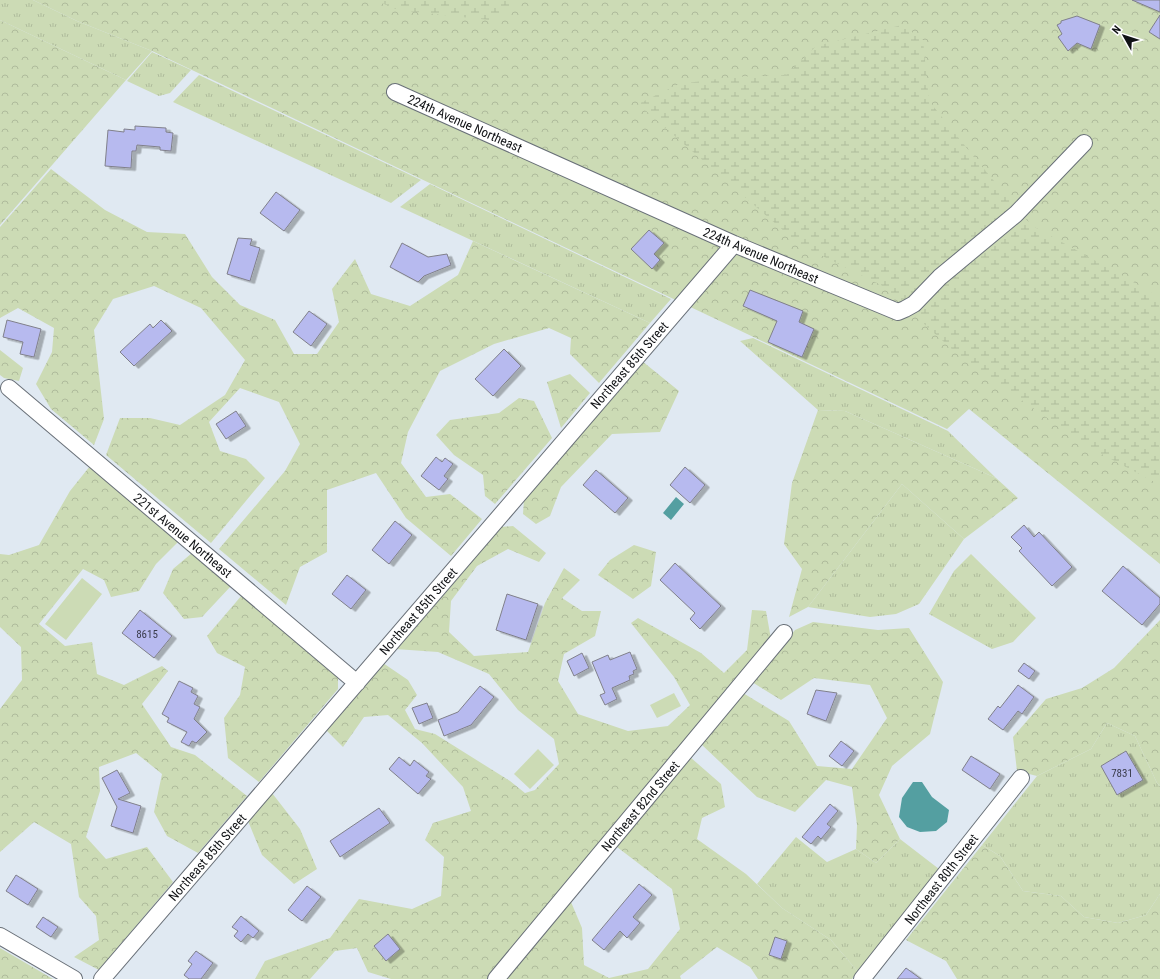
<svg xmlns="http://www.w3.org/2000/svg" width="1160" height="979" font-family="'Roboto Condensed',sans-serif">
  <defs>
    <pattern id="grass-tufts" width="24" height="20" patternUnits="userSpaceOnUse"><rect width="24" height="20" fill="#ccdbb5"/><path d="M3 7l-1-3M5 7V3M7 7l1-3M15 17l-1-3M17 17v-4M19 17l1-3" fill="none" stroke="#aebb9b"/></pattern>
    <pattern id="forest-crowns" width="20" height="18" patternUnits="userSpaceOnUse"><rect width="20" height="18" fill="#ccdbb5"/><path d="M2 6a3 3 0 1 1 6 0M12 15a3 3 0 1 1 6 0" fill="none" stroke="#aebb9b"/></pattern>
    <pattern id="wetland-marsh" width="20" height="14" patternUnits="userSpaceOnUse"><rect width="20" height="14" fill="#ccdbb5"/><path d="M1 5h8M5 5V1M11 12h8M15 12V8" fill="none" stroke="#aebb9b"/></pattern>
    <filter id="shadow"><feDropShadow dx="4.5" dy="2.5" stdDeviation="0" flood-color="#0004"/></filter>
  </defs>
  <rect width="100%" height="100%" fill="#e0e9f2"/>
  <path fill="url(#grass-tufts)" d="M0,0H33L77,21L152,51L126,80L0,20Z
    M152,52L191,70L170,93L159,96L127,81Z
    M199,75L421,180L391,203L173,102Z
    M430,184L671,299L650,323L400,207Z
    M753,338L948,431L996,478L845,411L818,410L740,341Z
    M902,484L964,539L919,604L896,614L870,617L808,607Z
    M971,554L1036,618L1013,642L992,649L929,614L954,571Z
    M1107,723L1135,736L1157,783L1160,786V894L1146,915L1118,923L1084,917L1061,896L1023,891L1000,856L982,845L1037,776L1091,749Z
    M796,837L827,862L856,849L876,863L900,839L939,869L858,972L831,940L782,908L757,884Z"/>
  <path fill="url(#forest-crowns)" d="M33,0H1160V564L969,409L947,429L152,51L77,21Z
    M0,20L126,80L0,225Z
    M51,169L105,210L147,232L185,234L212,277L240,305L275,320L294,354H317L339,322L332,289L355,259L371,294L410,306L458,275L473,241L650,323L599,383L570,354L571,338L549,328L494,344L440,371L408,432L401,463L426,497L450,494L482,519L451,556L406,518L376,473L327,490V552L300,567L286,605L219,549L285,471L300,444L279,402L240,388L209,422L220,451L246,459L265,478L211,543L106,455L120,418H150L180,425L225,395L245,360L201,308L154,286L113,299L94,330L104,419L94,445L51,409L36,384L52,352L54,328L18,308L0,318V227Z
    M0,350L23,368L19,381L4,378L0,375Z
    M642,361L679,391L660,432L612,434L561,487L550,516L536,524L523,514L524,499Z
    M570,374L590,393L561,428L547,382Z
    M519,398L534,401L552,438L495,504L485,496L483,475L454,455L436,435L450,420L499,413Z
    M818,410L845,411L996,478L1018,498L964,539L902,484L808,607L789,617L802,569L784,544L792,483Z
    M90,466L179,541L156,564L139,591L111,597L104,580L83,569L39,624L65,646L92,642L97,674L124,685L162,666L168,671L142,704L171,747L195,755L247,796L198,853L167,836L154,812L162,774L136,753L99,767L100,791L86,837L106,859L147,847L173,882L99,970L74,957L99,940L96,916L79,897L71,844L34,822L0,852V709L22,680L21,647L0,627V554L9,555L39,545L70,491Z
    M513,526L546,553L539,562L508,549L477,566L451,601L449,632L474,656L528,652L545,603L564,568L580,580L562,598L582,611H601L595,636L564,654L558,681L578,714L628,731L668,726L690,705L674,677L631,623L638,618L701,653L724,673L747,650L752,610L766,611L771,639L487,979H391L368,972L357,948L335,951L310,979H255L265,961L330,938L359,899L412,909L441,896L444,857L425,840L433,823L471,811L463,787L422,743L388,715L364,717L343,747L326,730L383,663L408,680L417,695L405,710L415,729L435,734L510,781L525,793L535,790L559,764L554,739L518,710L489,674L438,652L395,649L500,527Z
    M634,545L656,552L651,586L633,599L598,575L610,560Z
    M192,553L231,586L202,617L184,619L163,593L173,569Z
    M242,595L338,676V689L259,782L228,758L224,718L240,695L245,667L217,653L207,636Z
    M1160,620V786L1157,783L1135,736L1107,723L1091,749L1037,776L1017,771L1013,737L1046,699L1082,688L1114,668Z
    M813,622L878,630L909,628L943,682L930,734L892,766L879,795L900,839L876,863L856,849L857,825L852,787L826,780L795,812L757,797L701,744L743,693L789,721L817,766L852,769L887,718L870,685L814,678L781,700L752,682L795,630Z
    M690,757L721,784L725,807L702,818L697,839L746,874L782,908L831,940L858,972L852,979H758L750,967L717,947L680,976L681,979H506L571,902L582,928L584,965L609,978L648,969L680,929L672,889L617,847Z
    M272,793L300,829L317,869L294,884L262,855L248,821Z
    M982,845L1000,856L1023,891L1061,896L1084,917L1118,923L1146,915L1160,894V979H957L946,961L906,940Z
    M0,948L53,979H0Z"/>
  <path fill="url(#wetland-marsh)" d="M375,0H514L498,21L398,10Z
    M902,25L923,40L929,101L974,157L1031,225L1123,276L1160,298V485L1092,449L964,360L881,285L800,245L638,104L679,84L733,77L786,75L816,46Z"/>
  <path fill="#ccdbb5" d="M82,578L102,594L66,640L45,624Z
    M674,693L681,706L657,718L650,705Z
    M538,749L554,765L530,789L514,774Z"/>
  <path fill="#549fa1" d="M676,497L684,504L671,520L663,513Z
    M913,782H922L932,797L949,810L947,822L936,831L920,832L907,827L899,817L902,798Z"/>
  <path fill="#b7baef" stroke="#80808a" filter="url(#shadow)" d="M1132,0H1160V12Z
    M1160,15V39L1149,32Z
    M1077,16L1100,25L1091,49L1077,43L1068,51L1058,37L1062,34L1057,25L1061,23V21Z
    M135,126L166,128V132L173,133L171,151L160,150V147L137,145L136,151H132L131,168L105,166L108,130L124,132V129L135,130Z
    M276,192L300,210L284,231L260,213Z
    M649,230L664,243L654,254L660,260L652,269L631,249Z
    M238,238L252,239L250,245L260,248L250,281L227,274Z
    M402,243L428,257L447,254L451,265L424,276L418,282L390,267Z
    M750,290L803,311L799,322L814,329L802,357L768,342L777,321L743,306Z
    M309,311L327,324L311,346L293,332Z
    M7,320L41,329L34,357L20,354L23,342L3,337Z
    M161,320L172,331L134,366L120,352L150,324L153,328Z
    M504,349L521,366L493,396L475,379Z
    M236,411L246,426L226,439L216,424Z
    M436,457L442,462L445,458L453,464L444,476L448,479L439,490L421,476Z
    M685,467L705,485L690,503L670,485Z
    M596,470L628,498L615,513L583,485Z
    M395,521L412,535L389,564L372,550Z
    M1024,525L1034,537L1039,532L1072,567L1052,586L1019,551L1022,548L1011,537Z
    M675,563L721,606L700,629L690,619L695,613L660,580Z
    M1123,566L1160,598V604L1142,625L1102,591Z
    M347,575L366,590L351,609L332,594Z
    M507,594L538,604L526,640L496,630Z
    M140,610L172,636L154,658L122,633Z
    M630,652L637,669L633,671L634,674L629,676L630,680L612,688L617,699L605,705L600,695L605,693L592,662L608,655L610,660Z
    M582,653L589,668L574,676L567,661Z
    M1024,663L1035,671L1029,679L1018,671Z
    M179,681L193,688L191,692L198,696L194,704L200,707L194,719L207,732L196,743L192,741L189,746L181,742L187,732L167,722L169,718L162,714Z
    M1018,685L1034,697L1022,714L1018,711L1003,730L988,719L998,706L1000,708Z
    M480,686L494,697L471,725L444,736L438,720L458,712Z
    M816,690L837,693L826,721L807,714Z
    M427,703L433,718L419,724L412,708Z
    M841,741L854,751L842,766L829,756Z
    M1126,751L1143,780L1117,795L1101,766Z
    M971,756L1000,774L990,789L962,770Z
    M399,757L410,766L414,760L429,772L426,776L431,779L418,794L389,769Z
    M117,770L130,793L118,799L141,806L133,833L111,826L117,807L102,778Z
    M830,804L838,811L827,824L831,827L821,839L818,836L811,844L802,837Z
    M379,808L390,823L340,857L330,841Z
    M16,875L38,889L28,905L6,891Z
    M639,884L652,895L633,917L640,923L627,938L620,931L604,950L592,940Z
    M307,886L321,897L302,921L288,910Z
    M241,916L259,931L253,938L248,934L241,942L234,936L238,931L232,927Z
    M43,917L58,927L51,937L36,927Z
    M388,934L400,949L386,961L374,946Z
    M775,937L787,941L781,959L769,955Z
    M196,951L213,963L201,979H189L184,975L192,964L188,961Z
    M906,968L921,979H897Z"/>
  <g fill="none" stroke-linecap="round" stroke-linejoin="round">
    <g stroke="#697078" stroke-width="18">
      <path id="minor" d="M395,92L734,244L898,312L905,309L914,304L940,277L1016,214L1084,143
        M9,388L357,683
        M0,936L74,979
        M102,979L734,244
        M496,979L784,633
        M862,979L1021,778"/>
    </g>
    <use href="#minor" stroke="#fff" stroke-width="16"/>
  </g>
  <g text-anchor="middle" stroke-width="3" stroke-linejoin="round" paint-order="stroke">
    <g font-size="11" fill="#3a3c4c">
      <text x="147" y="638">8615</text>
      <text x="1122" y="777">7831</text>
    </g>
    <g font-size="13" fill="#101215" stroke="#fff">
      <text transform="translate(465 123) rotate(24)" y="5">224th Avenue Northeast</text>
      <text transform="translate(761 255) rotate(23)" y="5">224th Avenue Northeast</text>
      <text transform="translate(629 365) rotate(-49)" y="5">Northeast 85th Street</text>
      <text transform="translate(183 535) rotate(40)" y="5">221st Avenue Northeast</text>
      <text transform="translate(418 611) rotate(-49)" y="5">Northeast 85th Street</text>
      <text transform="translate(640 806) rotate(-50)" y="5">Northeast 82nd Street</text>
      <text transform="translate(207 857) rotate(-49)" y="5">Northeast 85th Street</text>
      <text transform="translate(941 879) rotate(-52)" y="5">Northeast 80th Street</text>
    </g>
  </g>
  <g transform="translate(1124 36) rotate(309)" stroke="#ffffff" stroke-width="3" paint-order="stroke">
  <path d="M0-3L7 15L0 10L-7 15Z" fill="#101215"/>
  <text y="-6" font-size="11" font-weight="bold" text-anchor="middle" fill="#101215">N</text>
  </g>
</svg>
